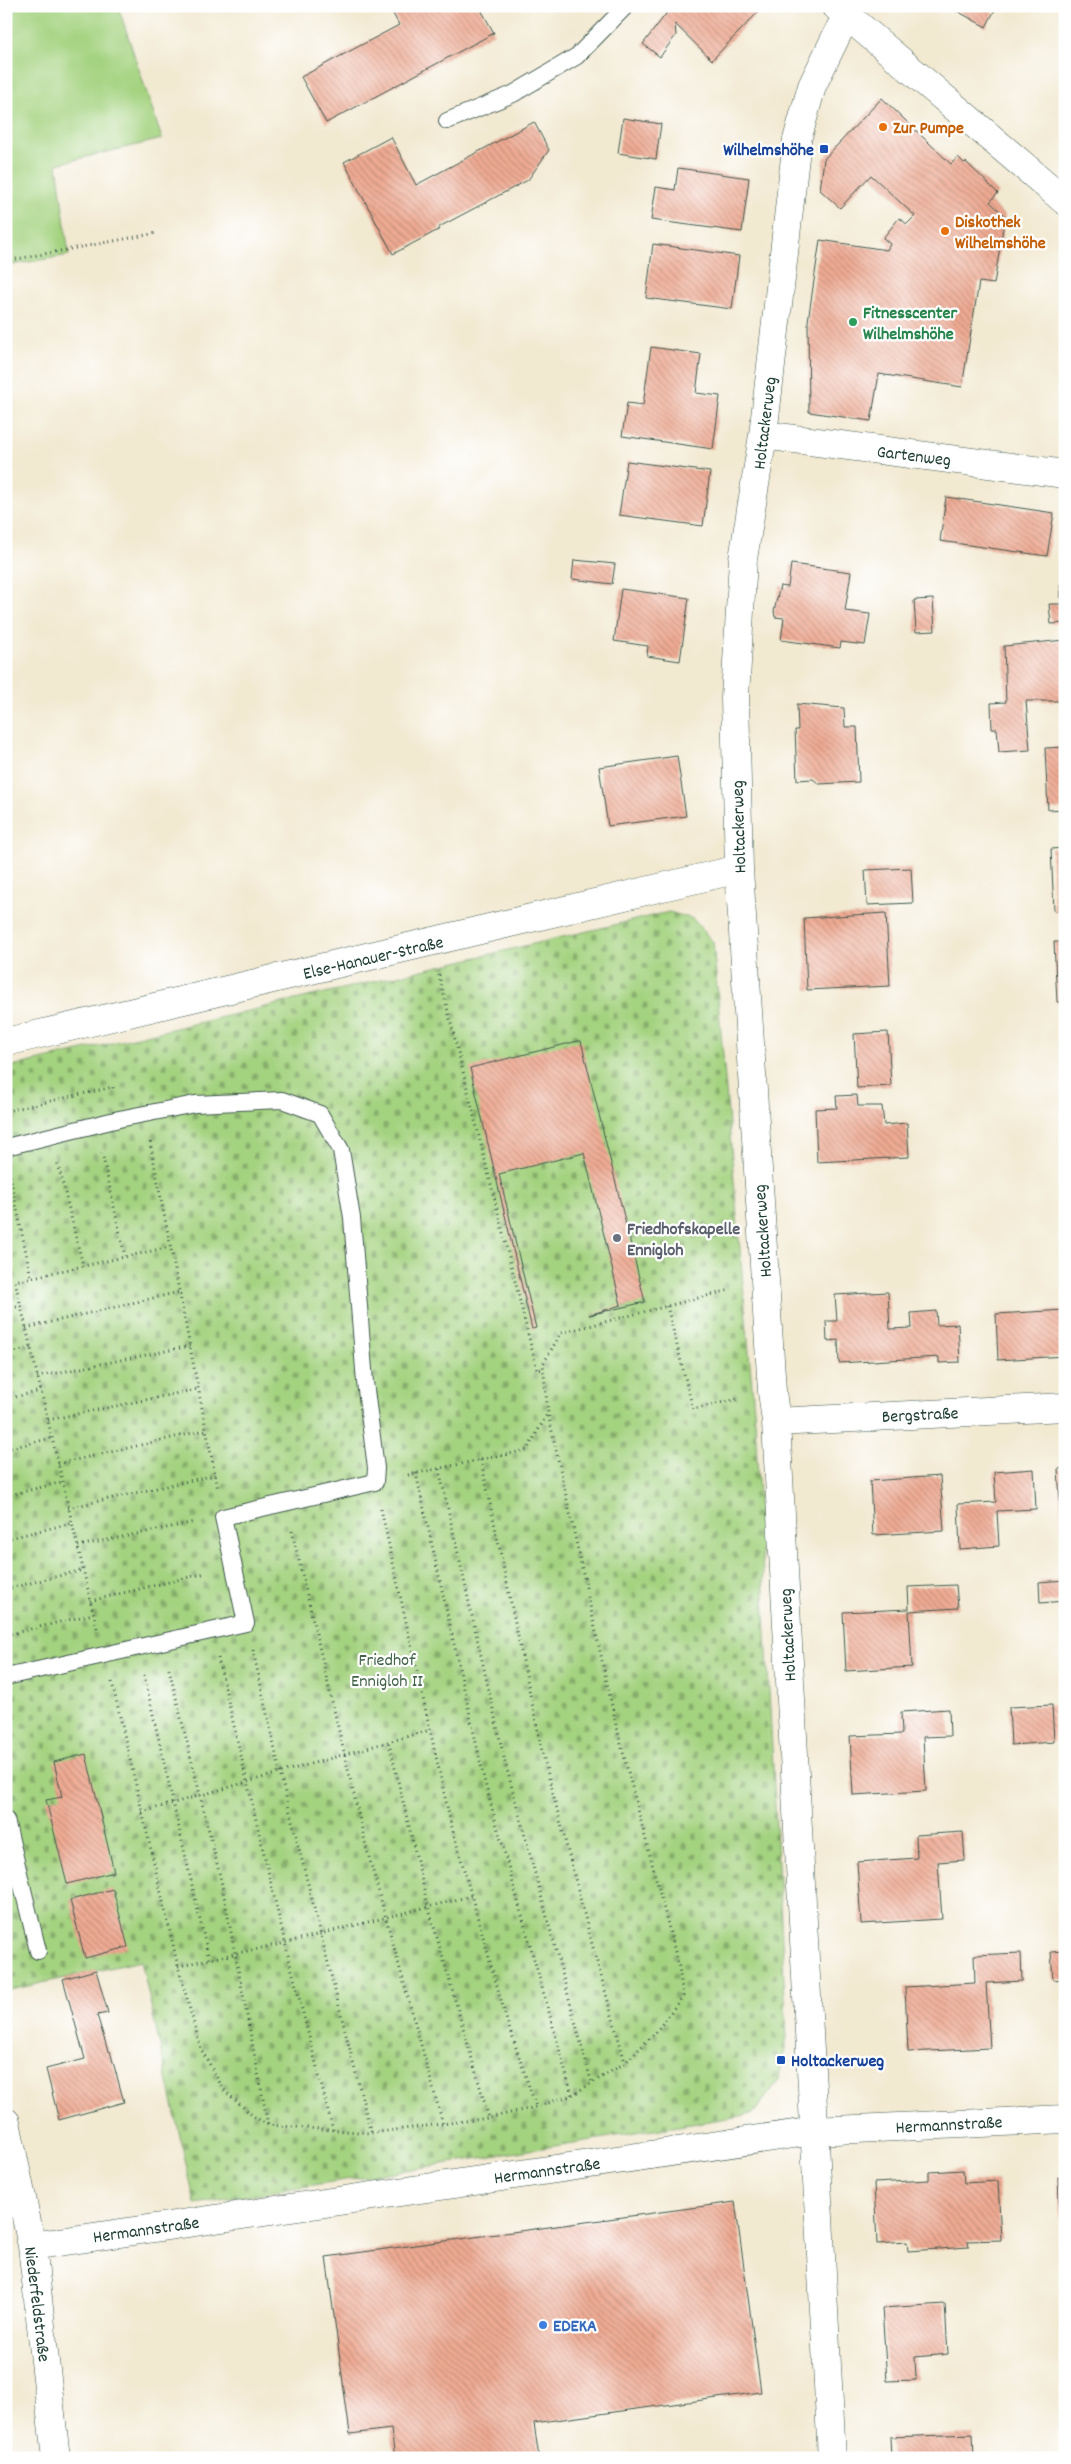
<svg xmlns="http://www.w3.org/2000/svg" width="1071" height="2464" font-family="Dekko,sans-serif">
  <defs>
    <pattern id="cemetery-stones" width="16" height="16" patternUnits="userSpaceOnUse" patternTransform="scale(1.25)"><rect width="16" height="16" fill="#a4d380"/><path d="M2 7V4a2 2 0 0 1 4 0v3zM10 15v-3a2 2 0 0 1 4 0v3z" fill="#85ac6a"/></pattern>
    <pattern id="building-back-hatch" width="6" height="6" patternUnits="userSpaceOnUse" patternTransform="scale(1.25)"><rect width="6" height="6" fill="#efaa93"/><path d="M-1 5l2 2M0 0l6 6M5-1l2 2" fill="none" stroke="#c18c79"/></pattern>
  </defs>
  <rect width="100%" height="100%" fill="#fff"/>
  <filter id="ink" filterUnits="userSpaceOnUse"><feTurbulence type="fractalNoise" baseFrequency=".02" numOctaves="2"/><feDisplacementMap in="SourceGraphic" scale="10" xChannelSelector="R" yChannelSelector="G"/><feConvolveMatrix kernelMatrix="1 2 1 2 8 2 1 2 1" color-interpolation-filters="sRGB"/></filter>
  <filter id="wash" filterUnits="userSpaceOnUse"><feTurbulence type="fractalNoise" baseFrequency=".0096" numOctaves="4" result="noise"/><feDisplacementMap in="SourceGraphic" scale="20" xChannelSelector="R" yChannelSelector="G"/><feGaussianBlur stdDeviation="1.12" result="paint"/><feColorMatrix in="noise" values="0 0 0 0 0 0 0 0 0 0 0 0 0 0 0 0 0 1.4 0 .05"/><feComposite in="paint" operator="in"/></filter>
  <g filter="url(#wash)">
    <rect width="100%" height="100%" fill="#f2e9d1"/>
    <path fill="#a4d380" stroke="#62885a" d="M6,6H118L162,139L57,164L69,255L6,266Z"/>
    <path fill="url(#cemetery-stones)" stroke="#62885a" d="M669,912L693,919L713,942L755,1421L787,2037L779,2080L753,2114L195,2204L141,1961L6,1991V1068Z"/>
    <g id="blocks">
      <path fill="url(#building-back-hatch)" d="M389,6H479L494,33L326,123L301,77L399,25Z
        M672,6H760L762,8L712,60L675,24L676,35L660,57L643,44Z
        M948,6H997L986,27Z
        M882,98L951,164L958,157L964,163L966,162L998,193L990,202L1005,216L994,284L979,282L962,387L879,374L871,421L809,412L808,321L820,240L887,250L890,244L883,238L899,218L907,224L915,216L871,175L840,208L820,190L824,159Z
        M623,118L661,124L656,159L618,153Z
        M534,122L549,150L528,180L439,227L440,229L393,254L344,162L391,137L416,185Z
        M678,168L749,178L742,232L651,220L656,187L675,190Z
        M653,244L739,256L732,309L646,298Z
        M651,347L701,354L696,393L720,396L713,449L622,436L627,403L643,405Z
        M627,461L710,472L703,526L619,515Z
        M946,497L1054,513L1047,556L940,541Z
        M574,560L615,564L612,584L572,579Z
        M791,564L851,572L845,611L870,614L865,645L841,642L840,648L781,640L784,618L775,617L774,611L780,586L788,587Z
        M1065,584V623L1051,624L1049,604H1061L1060,585Z
        M621,589L689,598L680,661L647,656L648,646L614,641Z
        M933,599L935,631L916,632L914,600Z
        M1065,640V701H1026L1030,750L999,752L997,729H992L991,703L1006,702L1004,646Z
        M797,704L844,708L845,727H857L859,782L819,784L813,779L797,780L795,730H798Z
        M1065,747V809L1048,810L1045,748Z
        M677,756L686,816L608,826L599,767Z
        M1065,848V910L1054,911L1051,849Z
        M911,868L913,903L867,905L865,870Z
        M886,913L890,986L807,990L804,918Z
        M1054,942H1065V1002H1057Z
        M888,1032L891,1086L857,1088L854,1034Z
        M578,1041H581L645,1302L589,1315L621,1305L584,1153L499,1174L536,1328L532,1329L470,1068Z
        M857,1095L858,1106H882L884,1125L907,1123L909,1157L817,1162L815,1109L837,1108L836,1096Z
        M888,1292L890,1329L912,1328L911,1313L936,1311L937,1325L958,1324L960,1362L939,1363V1357L839,1363L838,1340L827,1341L826,1321H837L835,1295Z
        M1065,1310V1356L998,1360L996,1314Z
        M1065,1468V1531H1062L1058,1469Z
        M1034,1469L1036,1509L997,1511L999,1546L960,1549L958,1504L996,1502L994,1472Z
        M940,1476L944,1531L873,1535L870,1481Z
        M1065,1580V1601L1040,1603L1039,1582Z
        M956,1585L958,1608L909,1611L912,1667L846,1671L843,1612L909,1609L908,1587Z
        M1052,1705L1054,1742L1011,1745L1009,1707Z
        M949,1709L950,1736L923,1737L926,1791L853,1795L850,1736L902,1734L901,1712Z
        M86,1754L114,1872L67,1884L46,1800L62,1797L54,1762Z
        M963,1832L965,1860L938,1862L942,1919L861,1924L857,1862L917,1858L916,1835Z
        M113,1889L128,1947L85,1958L70,1900Z
        M1065,1951V1979L1053,1980L1051,1952Z
        M1021,1953L1022,1981L986,1983L990,2048L908,2052L905,1987L975,1983L974,1955Z
        M96,1970L108,2013L97,2015L108,2051H110L124,2102L59,2120L46,2069L85,2059L63,1979Z
        M963,2170L964,2183L998,2181L1001,2240L968,2241L969,2247L908,2251L907,2242L877,2244L874,2183L929,2180V2172Z
        M1058,2177H1065V2220H1060Z
        M735,2202L761,2392L534,2423L539,2458H395L391,2429L350,2434L326,2257Z
        M945,2304L948,2354L915,2357L916,2380L887,2381L882,2308Z
        M973,2434L974,2458H891L890,2437Z"/>
    </g>
  </g>
  <g filter="url(#ink)">
    <use href="#blocks" fill-opacity="0" stroke="#3f574c" stroke-width="1"/>
    <g fill="none" stroke-linecap="round" stroke-linejoin="round">
      <g stroke="#3f574c" stroke-width="18">
        <path id="service" d="M447,121L513,94L577,56L626,6
          M6,1147L119,1119L195,1104L282,1100L320,1114L341,1150L352,1218L365,1382L376,1468L375,1482L223,1517L246,1623L6,1677
          M6,1820L38,1951"/>
      </g>
      <g stroke="#3f574c" stroke-width="29">
        <path id="minor" d="M763,435L1065,474
          M6,1042L739,869
          M776,1422L1065,1407
          M6,2122L32,2246L56,2458
          M32,2246L814,2131L1065,2119
          M832,2458L776,1422L772,1391L739,869L735,697L743,559L763,435L797,140L812,86L846,16"/>
      </g>
      <g stroke="#3f574c" stroke-width="29">
        <path id="tertiary" d="M836,6L1065,201"/>
      </g>
      <path stroke="#3f574c" stroke-width="3" stroke-dasharray="1 4" stroke-linecap="butt" d="M6,261L157,233
        M439,975L537,1370L544,1369
        M6,1111L113,1087V1090
        M150,1142L218,1490
        M102,1153L125,1256
        M58,1164L83,1266
        M10,1176L31,1277
        M667,1306L693,1409L738,1399
        M6,1309L21,1306
        M26,1328L179,1292
        M6,1354L31,1348
        M37,1377L190,1346
        M6,1399L41,1391
        M48,1420L198,1389
        M6,1449L52,1438
        M481,1460L542,1751L592,1944L625,2062
        M58,1464L206,1430
        M439,1469L505,1762L592,2084
        M416,1473L485,1783L572,2095
        M403,1476L527,1450L548,1413L543,1364L561,1333L730,1290
        M6,1496L62,1482
        M68,1508L215,1475
        M381,1509L451,1824L507,2021L536,2107
        M292,1531L366,1846L443,2124
        M6,1539L72,1523
        M78,1546L195,1522
        M6,1589L83,1570
        M90,1601L206,1573
        M97,1628L15,1281L170,1247
        M6,1635L93,1614
        M253,1650L280,1773L371,2133
        M218,1658L285,1943L333,2130
        M169,1669L221,1880L268,2125
        M144,1675L209,1959
        M112,1682L178,1966L201,2049L224,2090L253,2116L268,2125L371,2133L489,2118L536,2107L572,2095L625,2063L656,2032L683,1996L679,1967L617,1729L548,1413
        M389,1743L428,1906L489,2118
        M142,1812L430,1730
        M178,1966L285,1943L471,1896
        M6,2415L16,2416"/>
      <use href="#service" stroke="#fff" stroke-width="16"/>
      <use href="#minor" stroke="#fff" stroke-width="28"/>
      <use href="#tertiary" stroke="#fff" stroke-width="28"/>
    </g>
  </g>
  <g fill="#e8710a" stroke="#fff" stroke-width="2">
    <circle cx="883" cy="127" r="5"/>
    <circle cx="945" cy="231" r="5"/>
  </g>
  <g fill="#1a4fb4" stroke="#fff" stroke-width="2">
    <rect x="819" y="144" width="10" height="10" rx="2.5"/>
    <rect x="776" y="2055" width="10" height="10" rx="2.5"/>
  </g>
  <circle fill="#2e9e5b" stroke="#fff" stroke-width="2" cx="853" cy="322" r="5"/>
  <circle fill="#6b7280" stroke="#fff" stroke-width="2" cx="617" cy="1238" r="5"/>
  <circle fill="#3f7fe0" stroke="#fff" stroke-width="2" cx="543" cy="2325" r="5"/>
  <g text-anchor="middle" stroke-width="4.5" stroke-linejoin="round" paint-order="stroke">
    <g font-size="18" font-weight="bold" fill="#c56008" stroke="#fff" text-anchor="start">
      <text x="893" y="133">Zur Pumpe</text>
      <text x="955" y="227">Diskothek<tspan x="955" dy="21">Wilhelmshöhe</tspan></text>
    </g>
    <g font-size="18" font-weight="bold" fill="#164399" stroke="#fff" text-anchor="end">
      <text x="814" y="155">Wilhelmshöhe</text>
      <text x="791" y="2066" text-anchor="start">Holtackerweg</text>
    </g>
    <g font-size="18" font-weight="bold" fill="#27864d" stroke="#fff" text-anchor="start">
      <text x="863" y="318">Fitnesscenter<tspan x="863" dy="21">Wilhelmshöhe</tspan></text>
    </g>
    <g font-size="18" fill="#1f3d34" stroke="#fff">
      <text transform="translate(764 423) rotate(-83)" y="6">Holtackerweg</text>
      <text transform="translate(914 455) rotate(7)" y="6">Gartenweg</text>
      <text transform="translate(738 827) rotate(-92)" y="6">Holtackerweg</text>
      <text transform="translate(373 957) rotate(-13)" y="6">Else-Hanauer-Straße</text>
      <text transform="translate(762 1231) rotate(-94)" y="6">Holtackerweg</text>
      <text transform="translate(920 1414) rotate(-3)" y="6">Bergstraße</text>
      <text transform="translate(787 1635) rotate(-93)" y="6">Holtackerweg</text>
      <text transform="translate(949 2124) rotate(-3)" y="6">Hermannstraße</text>
      <text transform="translate(547 2170) rotate(-8)" y="6">Hermannstraße</text>
      <text transform="translate(146 2229) rotate(-8)" y="6">Hermannstraße</text>
      <text transform="translate(38 2304) rotate(83)" y="6">Niederfeldstraße</text>
    </g>
    <g font-size="18" font-weight="bold" fill="#5b616d" stroke="#fff" text-anchor="start">
      <text x="627" y="1234">Friedhofskapelle<tspan x="627" dy="21">Ennigloh</tspan></text>
    </g>
    <g font-size="18" fill="#406247" stroke="#fff">
      <text x="387" y="1665">Friedhof<tspan x="387" dy="21">Ennigloh II</tspan></text>
    </g>
    <g font-size="18" font-weight="bold" fill="#366cbe" stroke="#fff" text-anchor="start">
      <text x="553" y="2331">EDEKA</text>
    </g>
  </g>
  <rect width="1071" height="2464" fill="none" stroke="#fff" stroke-width="25"/>
</svg>
